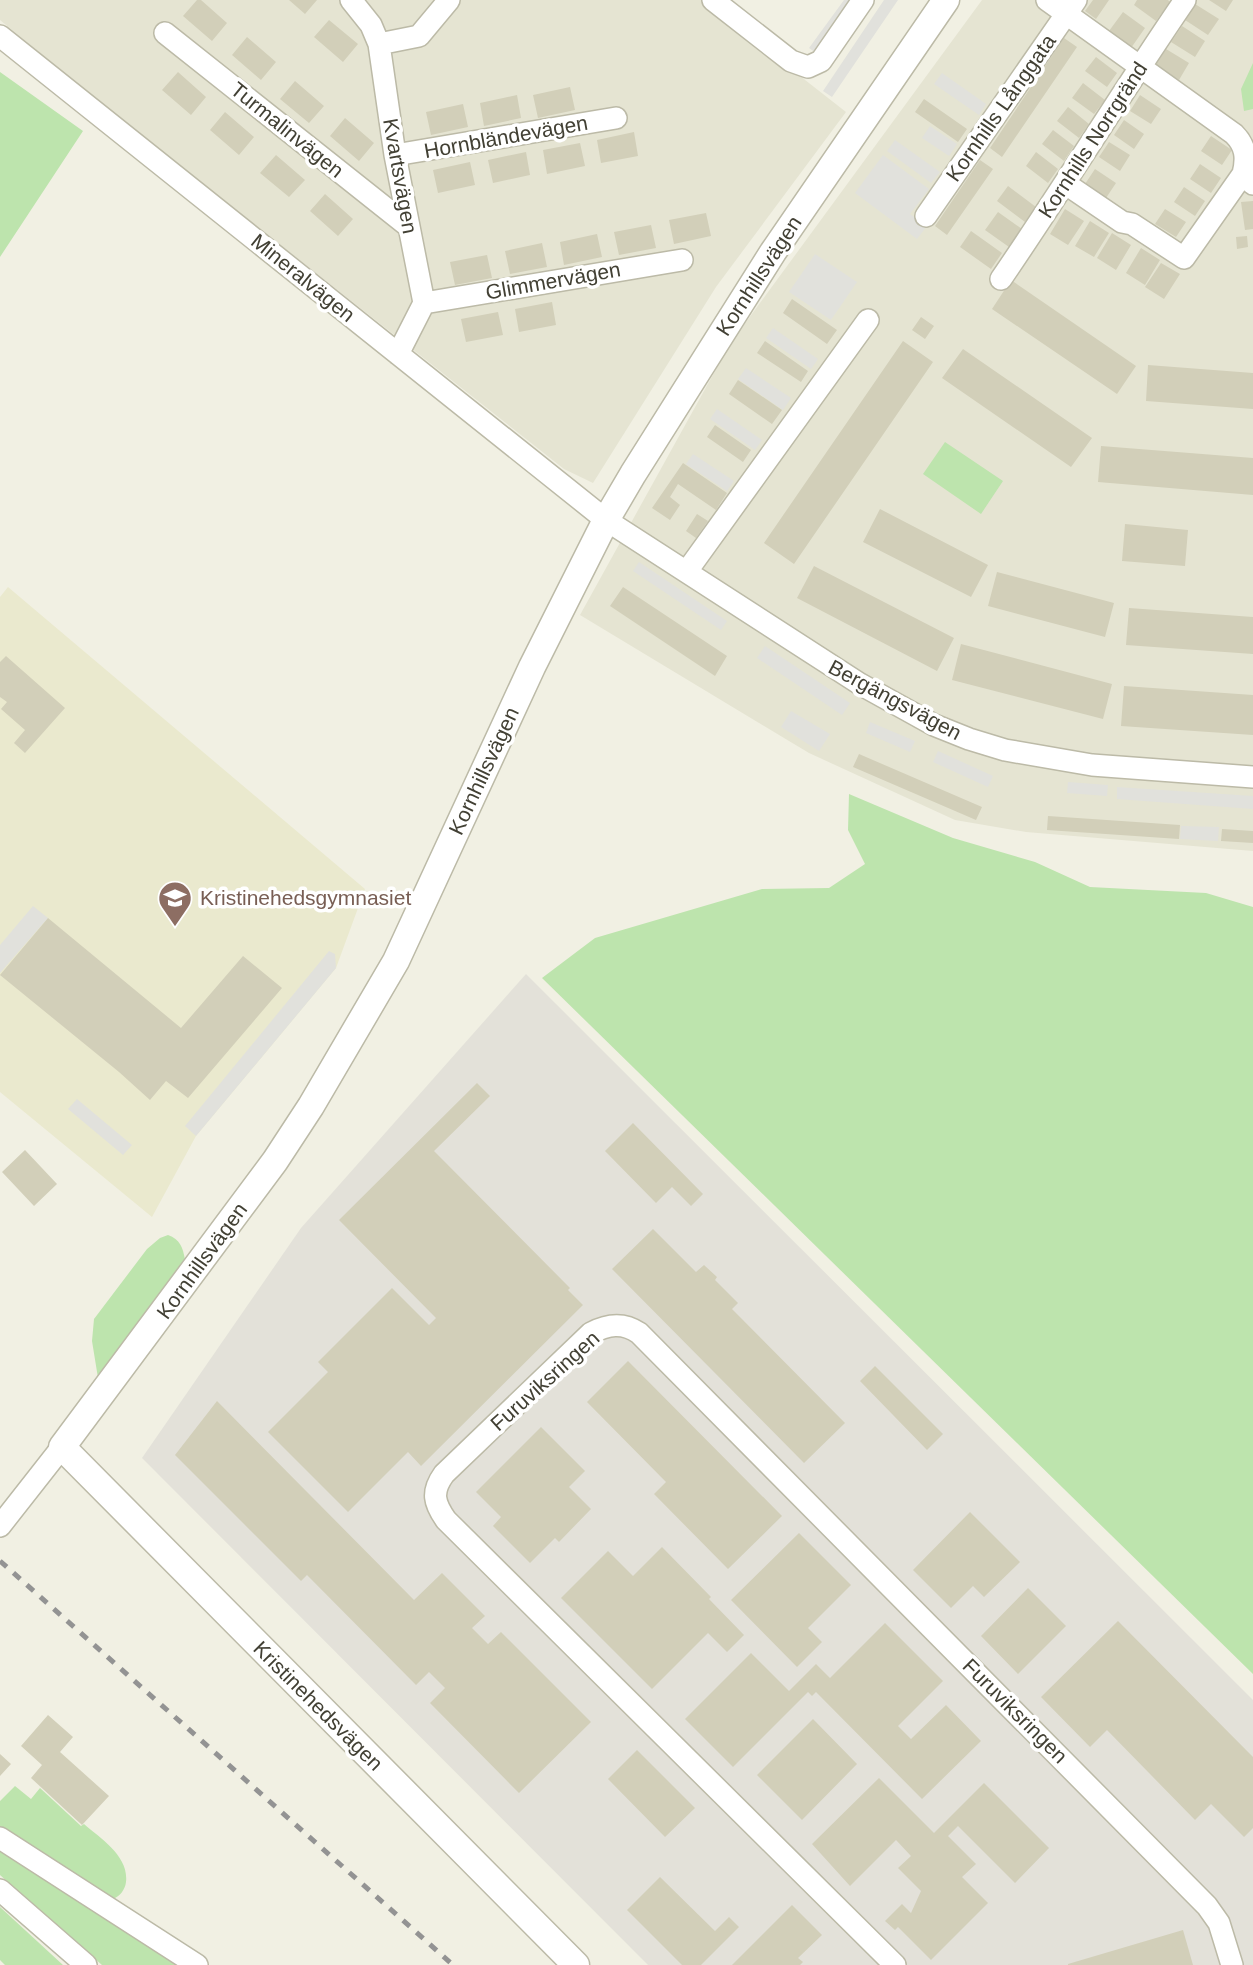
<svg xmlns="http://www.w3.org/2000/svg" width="1253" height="1965" font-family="Helvetica,sans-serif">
  <rect width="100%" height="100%" fill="#f1f0e3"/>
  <path fill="#e5e4d2" d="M0,0H703L846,112L716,287L593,483L564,469L93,97L0,20Z
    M982,0H1253V851L1026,832L955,820L809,753L580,615L730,344Z"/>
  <path fill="#e3e1d9" d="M526,974L1253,1700V1965H648L142,1458L301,1228Z"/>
  <path fill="#eae9ce" d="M8,587L365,889L336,968L196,1136L152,1217L0,1092V597Z"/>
  <path fill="#bde4ad" d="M1253,63V109L1244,111L1241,89Z
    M0,72L83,131L0,257Z
    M945,442L1003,481L981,514L923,474Z
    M849,794L953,838L1035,862L1090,887L1206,893L1253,907V1674L542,978L595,938L762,889L829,888L865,864L848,830Z
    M168,1235C180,1239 183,1248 185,1260L98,1378L92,1341L94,1319L147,1249L160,1238Z
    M15,1786L31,1799L40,1788L81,1826L84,1824C101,1839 129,1856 126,1882C125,1890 120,1896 113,1899L0,1828V1801Z
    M0,1845L186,1965H102L0,1875Z
    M0,1907L63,1965H5L0,1960Z"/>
  <path fill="#e1e1dc" d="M844,0H859L819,55L809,48Z
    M884,0H898L832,97L823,91Z
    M942,73L986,104L979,115L934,84Z
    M930,126L957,144L949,156L922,138Z
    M895,140L940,172L931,183L887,151Z
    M883,155L929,189L910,214L927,226L917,239L855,193Z
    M815,254L857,282L831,320L789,292Z
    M773,328L818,359L811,369L766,338Z
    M746,368L791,398L783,410L738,379Z
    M717,409L762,440L755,450L710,419Z
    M693,454L734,481L727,491L686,464Z
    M639,562L727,621L721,630L633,571Z
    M765,646L850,703L842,715L757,658Z
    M791,711L830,734L819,751L781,727Z
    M870,722L915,741L910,752L866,733Z
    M938,751L993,776L988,787L933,762Z
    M1068,782L1108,785L1107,796L1067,793Z
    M1117,787L1253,796V809L1117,799Z
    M1181,826L1219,827L1218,841L1180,839Z
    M33,906L48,918L0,973V945Z
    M329,951L335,954L336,968L196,1136L185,1126Z
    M77,1099L132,1145L123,1155L68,1109Z"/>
  <path fill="#d2cfb9" d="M197,0H201L227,23L212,41L183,16Z
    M289,0H317L305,14Z
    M1093,0H1109L1096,19L1085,11Z
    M1137,0H1168L1170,2L1156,21L1134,5Z
    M1209,0H1233L1226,11Z
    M1195,4L1219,19L1208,35L1185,20Z
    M1123,12L1145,28L1131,48L1109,31Z
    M329,20L358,44L343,62L314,37Z
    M1182,26L1205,41L1195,57L1171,42Z
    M247,37L276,62L261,80L232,55Z
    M1064,38L1077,47L1002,157L990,148Z
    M1166,49L1189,63L1179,80L1155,65Z
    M1096,57L1117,73L1107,87L1085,71Z
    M178,72L206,97L191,115L162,90Z
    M295,81L324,106L309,123L280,99Z
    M1083,83L1105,100L1094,114L1072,98Z
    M570,87L575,110L538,118L533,95Z
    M517,95L521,118L484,126L480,103Z
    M1140,95L1161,109L1151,124L1130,111Z
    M924,99L967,129L958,142L915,112Z
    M463,104L468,127L431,135L426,112Z
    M1068,107L1089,124L1079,138L1057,121Z
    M225,112L254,137L239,155L210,130Z
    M345,118L374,143L359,161L330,136Z
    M1124,120L1144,134L1134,149L1114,135Z
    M1053,130L1074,146L1064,161L1042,144Z
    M634,132L638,156L601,163L597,140Z
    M1211,136L1232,150L1222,165L1201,151Z
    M1109,142L1130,155L1120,171L1099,157Z
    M580,143L585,166L547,174L543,150Z
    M526,152L530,175L493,183L488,160Z
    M1036,152L1058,169L1048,183L1026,166Z
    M276,155L305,180L289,197L260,173Z
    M980,160L993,169L947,235L935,226Z
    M470,162L475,185L438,193L433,170Z
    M1200,164L1221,178L1211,193L1190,179Z
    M1095,169L1116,183L1106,198L1085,184Z
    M1008,186L1036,207L1025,222L997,201Z
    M1184,187L1205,201L1195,216L1174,202Z
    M325,194L353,219L338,236L310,211Z
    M1253,201V229L1245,230L1241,202Z
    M1065,209L1084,221L1068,245L1050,234Z
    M1165,209L1186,222L1176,237L1155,224Z
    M998,212L1022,229L1009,247L985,230Z
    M706,213L711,236L674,244L669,220Z
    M1090,221L1109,233L1094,257L1075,246Z
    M651,225L656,248L619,255L614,232Z
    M971,231L1002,253L991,269L960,247Z
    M1112,233L1131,245L1116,270L1097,258Z
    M597,234L602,257L564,265L560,242Z
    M1247,236L1248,247L1237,249L1236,237Z
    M542,243L547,267L510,274L505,251Z
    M1141,248L1160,260L1145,285L1126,273Z
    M487,255L492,278L455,285L450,262Z
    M1161,263L1180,274L1164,299L1145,287Z
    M1011,280L1136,366L1117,394L992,309Z
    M792,299L837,330L827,344L783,313Z
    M552,302L556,325L519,332L515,309Z
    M498,312L503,335L466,342L461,319Z
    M921,317L934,326L925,339L912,330Z
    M765,341L808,371L801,382L757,353Z
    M903,341L933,362L794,564L764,543Z
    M963,349L1092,438L1071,467L942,378Z
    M1148,365L1253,373V409L1146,401Z
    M738,380L782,410L772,424L729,394Z
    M715,425L751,450L743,462L707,437Z
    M1101,446L1253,458V495L1098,482Z
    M683,463L727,493L716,510L678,484L670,497L680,505L670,520L652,508Z
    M880,509L988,565L971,597L863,542Z
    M697,514L708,521L696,538L686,531Z
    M1125,524L1188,530L1185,566L1122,561Z
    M814,566L954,638L937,671L797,598Z
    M997,572L1114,603L1105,637L988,606Z
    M623,587L727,656L715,676L610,606Z
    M1129,608L1253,617V654L1126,645Z
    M961,644L1112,684L1103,719L952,680Z
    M6,656L65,708L25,753L14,743L25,730L1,709L7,702L0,697V662Z
    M1124,686L1253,695V735L1121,726Z
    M859,754L982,807L976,820L853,767Z
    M1048,816L1180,825L1179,839L1047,830Z
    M1222,829L1253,831V843L1221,841Z
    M48,918L181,1028L243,956L282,988L188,1098L166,1081L150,1100L119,1072L0,975Z
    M477,1083L490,1096L434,1151L570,1288L568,1290L583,1305L421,1466L408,1452L348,1512L268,1432L328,1372L318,1362L392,1288L429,1325L436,1318L339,1220Z
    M633,1123L703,1194L691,1206L672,1187L656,1203L605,1151Z
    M25,1150L57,1184L34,1206L2,1172Z
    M653,1229L696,1272L704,1265L717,1277L715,1280L738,1303L732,1309L845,1423L804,1463L612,1269Z
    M628,1361L782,1516L728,1569L654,1494L666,1482L587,1402Z
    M875,1366L943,1434L927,1450L860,1381Z
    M217,1401L414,1600L442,1573L485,1616L472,1628L488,1644L501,1632L591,1722L519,1793L430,1703L445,1688L429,1672L416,1685L307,1575L301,1581L175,1455Z
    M541,1427L585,1471L569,1487L591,1509L559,1542L555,1538L530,1563L493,1526L501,1517L476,1492Z
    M970,1512L1020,1562L984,1597L973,1586L951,1608L913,1570Z
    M799,1533L851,1585L808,1628L822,1642L797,1667L731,1600Z
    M662,1547L711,1597L709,1599L744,1635L727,1652L708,1633L652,1689L561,1598L608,1551L633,1576Z
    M1028,1588L1066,1626L1018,1674L981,1636Z
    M1118,1621L1253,1757V1828L1244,1837L1211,1804L1195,1820L1107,1730L1090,1747L1041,1697Z
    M885,1623L943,1681L898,1726L911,1739L946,1705L981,1741L922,1799L816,1692L812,1696L808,1692L733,1767L685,1719L751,1653L789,1691L816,1664L830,1678Z
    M48,1715L73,1737L60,1752L109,1796L82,1825L31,1778L42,1765L21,1746Z
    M813,1719L857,1764L802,1820L757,1775Z
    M637,1750L695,1808L665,1837L608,1779Z
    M0,1754L11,1764L0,1776Z
    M879,1778L934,1833L984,1783L1049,1848L1015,1883L958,1826L948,1836L976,1864L962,1877L988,1903L931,1960L898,1927L895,1930L885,1921L902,1904L911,1913L921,1891L898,1868L911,1856L896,1840L850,1886L812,1844Z
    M660,1877L715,1931L729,1917L739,1927L701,1965H682L627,1910Z
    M792,1905L822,1935L798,1958L803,1962L800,1965H732Z
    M1183,1930L1193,1965H1068V1964Z"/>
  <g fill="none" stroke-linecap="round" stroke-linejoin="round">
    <g stroke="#bcbaa7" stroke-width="24">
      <path id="minor" d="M351,0L371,25L379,44L395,155L424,303L398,354
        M713,0L791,61L808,67L821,61L863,0
        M1047,0L1234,134C1246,146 1247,158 1243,174L1253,184
        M165,33L408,226
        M0,36L606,520L860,684L934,725L969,739L1005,750L1092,765L1253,777
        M379,44L419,36L449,0
        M395,155L616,118
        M1066,184L1122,222L1132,224L1184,258L1243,174
        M926,216L1076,0
        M1001,279C1064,187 1122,92 1185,0
        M424,303L682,260
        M687,571L868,320
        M0,1526L62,1447
        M0,1838L197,1965
        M0,1890L86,1965
        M895,1965L446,1520C434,1503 431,1492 444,1474L591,1333C608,1324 623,1322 639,1333L1207,1906L1219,1923L1232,1965"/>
    </g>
    <g stroke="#bcbaa7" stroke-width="29">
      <path id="tertiary" d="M576,1965L62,1447L275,1161L311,1106L396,961L532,667L606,520L633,474L773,252L946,0"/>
    </g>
    <use href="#minor" stroke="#fff" stroke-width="21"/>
    <use href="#tertiary" stroke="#fff" stroke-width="26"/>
    <path stroke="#939393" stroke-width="5" stroke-dasharray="9 9" stroke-linecap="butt" d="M0,1561L453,1965"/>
  </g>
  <defs>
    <g id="school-pin" transform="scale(1.75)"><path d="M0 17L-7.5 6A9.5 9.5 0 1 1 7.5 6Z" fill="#8d6e63" stroke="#fff"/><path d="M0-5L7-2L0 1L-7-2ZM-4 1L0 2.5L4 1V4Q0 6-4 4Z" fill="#fff"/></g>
  </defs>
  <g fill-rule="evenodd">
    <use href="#school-pin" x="175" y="898"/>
  </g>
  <g text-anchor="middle" stroke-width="7" stroke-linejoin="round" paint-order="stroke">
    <g font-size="21" fill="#424034" stroke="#fff">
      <text transform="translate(1001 108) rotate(-55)" y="7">Kornhills Långgata</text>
      <text transform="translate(287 130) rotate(39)" y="7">Turmalinvägen</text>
      <text transform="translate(506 137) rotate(-10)" y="7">Hornbländevägen</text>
      <text transform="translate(1093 140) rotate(-57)" y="7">Kornhills Norrgränd</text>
      <text transform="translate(400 176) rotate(80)" y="7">Kvartsvägen</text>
      <text transform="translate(759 276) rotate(-57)" y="7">Kornhillsvägen</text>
      <text transform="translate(303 278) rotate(39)" y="7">Mineralvägen</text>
      <text transform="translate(553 281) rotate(-10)" y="7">Glimmervägen</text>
      <text transform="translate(895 700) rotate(28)" y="7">Bergängsvägen</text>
      <text transform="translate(484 771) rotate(-65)" y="7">Kornhillsvägen</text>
      <text transform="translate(202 1261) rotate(-54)" y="7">Kornhillsvägen</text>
      <text transform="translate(545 1381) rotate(-42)" y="7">Furuviksringen</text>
      <text transform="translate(318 1706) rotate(45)" y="7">Kristinehedsvägen</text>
      <text transform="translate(1015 1711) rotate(45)" y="7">Furuviksringen</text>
    </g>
    <g font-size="21" fill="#785e54" stroke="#fff" text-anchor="start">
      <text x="200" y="905">Kristinehedsgymnasiet</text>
    </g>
  </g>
</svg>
